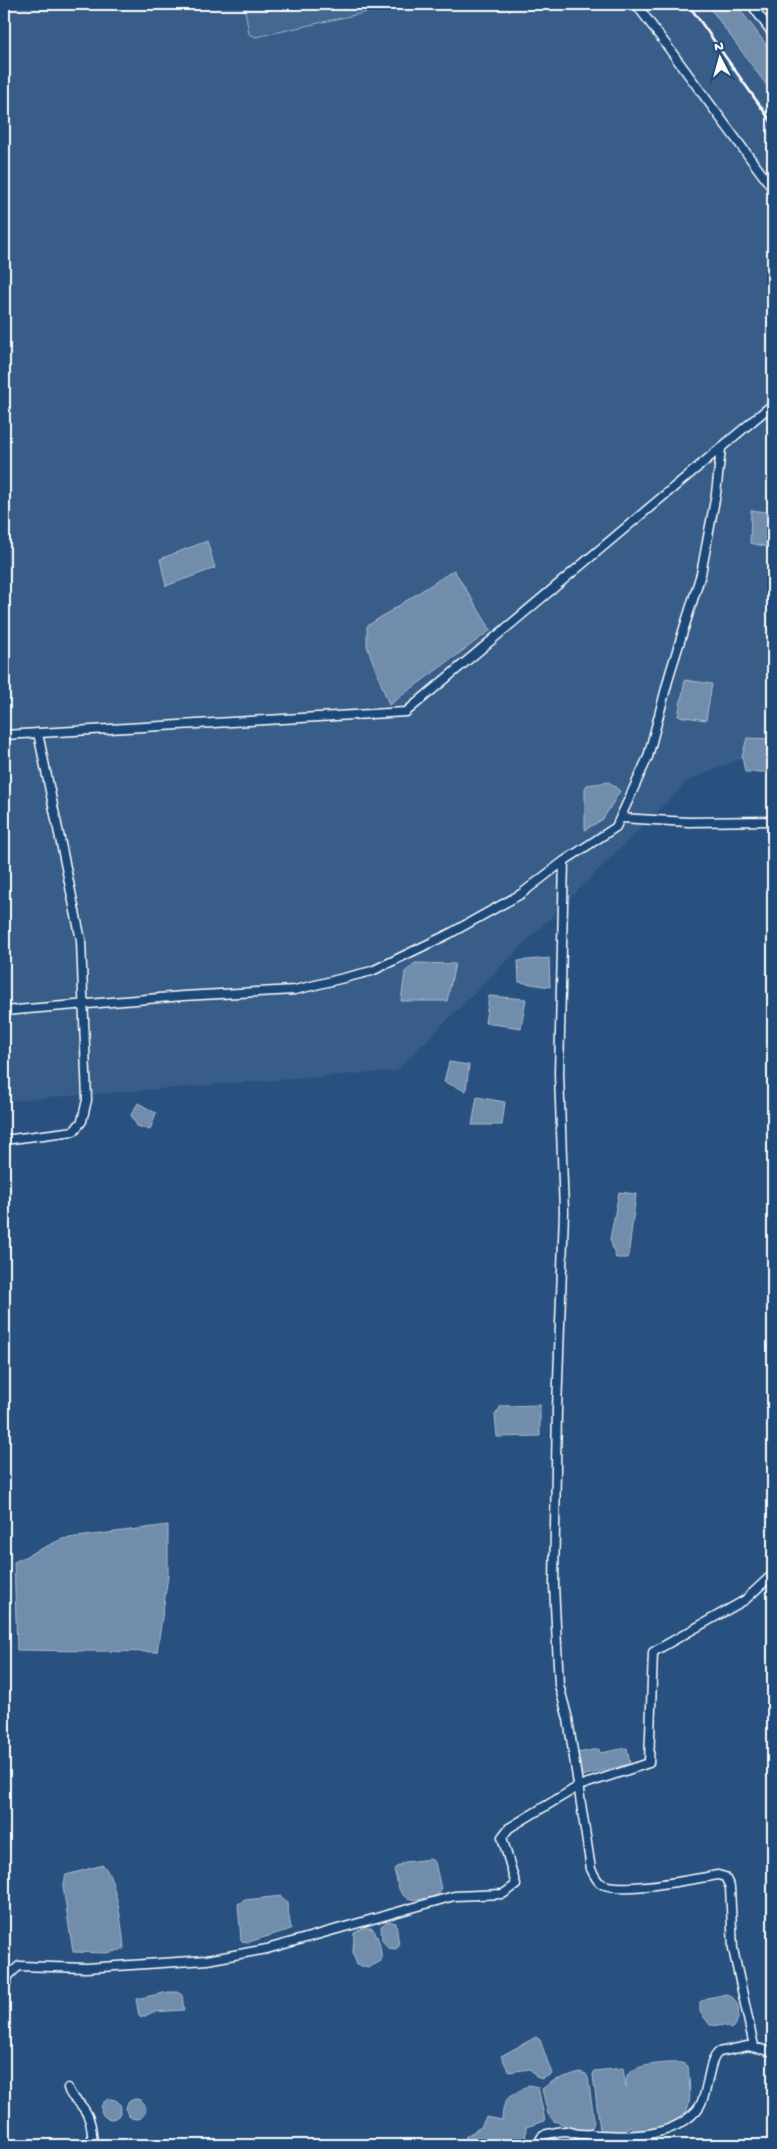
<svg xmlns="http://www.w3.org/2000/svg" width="777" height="2149" font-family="'Gochi Hand',sans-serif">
  <rect width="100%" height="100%" fill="#28517f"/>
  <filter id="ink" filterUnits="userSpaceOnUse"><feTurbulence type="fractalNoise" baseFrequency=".02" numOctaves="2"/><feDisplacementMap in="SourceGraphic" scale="10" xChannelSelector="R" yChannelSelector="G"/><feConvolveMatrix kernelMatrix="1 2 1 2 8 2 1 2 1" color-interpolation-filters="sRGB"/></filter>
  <g filter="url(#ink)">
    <path fill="#375d88" d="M4,4H773V745L688,781L396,1071L4,1101Z"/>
    <path fill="#446890" stroke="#a2b4c8" d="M244,4H404L256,37L249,34Z"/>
    <path fill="#718dab" stroke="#aabbcd" d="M707,4H736L773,54V94Z
      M751,510L773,513V548L750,543Z
      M207,541L215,568L166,586L160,559Z
      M454,570L491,630L389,705L367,646V626Z
      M685,680L712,684L706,720L678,716Z
      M747,738L773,739V772H745L742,757Z
      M609,782L620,791L603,819L585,830V788L587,785Z
      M549,958L550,987L519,982L518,961Z
      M415,963L455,964L447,1001H401L405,972Z
      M489,996L526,999L521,1028L485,1023Z
      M449,1062L469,1065L466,1091L444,1082Z
      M477,1097L505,1102L502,1125H472Z
      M138,1103L156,1113L150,1130L137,1126L131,1115Z
      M619,1192L636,1194L628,1258H616L610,1239Z
      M540,1405V1436L497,1437L495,1415L501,1406Z
      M168,1525V1576L157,1652L17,1650L14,1562L62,1539Z
      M627,1748L630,1764L582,1776L577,1753L599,1749L600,1753Z
      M430,1859L435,1862L441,1889L439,1894C429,1898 410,1904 402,1894C397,1888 397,1878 394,1871L395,1868L405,1862Z
      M103,1865C116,1877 123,1931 124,1949L107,1953L73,1952L63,1887L66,1875Z
      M281,1896L287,1903L291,1929L249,1942L241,1941L238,1904L245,1900Z
      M388,1921L396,1923L399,1946L396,1949L388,1948L382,1940L381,1926Z
      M363,1928H372C379,1936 382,1951 381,1961L368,1968L357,1965L353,1953L354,1933Z
      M168,1992H177L182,1995L184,2010L153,2012L141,2018L139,2016L136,1999Z
      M728,1994C740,2001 741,2014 735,2026L730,2029L726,2026L710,2025L700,2012V2002L707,1998Z
      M536,2037L540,2040L552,2074L542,2079L536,2077L530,2069L509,2072L501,2056Z
      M682,2063L688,2066C689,2079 692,2099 687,2110C680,2124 647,2134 633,2130L630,2126L624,2132H604L600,2130L593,2075L594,2071L623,2068L626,2088C626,2085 626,2080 627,2076C631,2064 671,2062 682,2063Z
      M579,2072L586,2074L588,2078L594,2119L593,2126L589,2131C575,2130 568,2126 554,2121L548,2114L542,2089L553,2081Z
      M529,2085L538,2087L545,2121L526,2127L525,2145H474L465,2142L466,2136L481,2127L486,2117L502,2120C503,2096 510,2096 529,2085Z
      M101 2109a10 10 0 1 1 20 0a10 10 0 1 1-20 0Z
      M126 2109a10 10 0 1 1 20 0a10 10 0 1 1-20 0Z"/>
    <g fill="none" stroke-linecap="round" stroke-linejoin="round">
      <g stroke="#fff" stroke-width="11">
        <path id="minor" d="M636,4L773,189
          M751,4L773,34
          M721,449L716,494L701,574L670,673L648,757L616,827L564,861L559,1074L564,1212L557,1409L554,1585L559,1685L568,1719L591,1869C593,1873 596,1879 599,1882C614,1896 697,1878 718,1875L725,1877L730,1887L733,1949L754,2046
          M4,735L406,712L773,404
          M621,818L688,822L773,821
          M4,1011L183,996L295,990L372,971L449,934L521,894L564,861
          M4,1140L74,1131L82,1121L87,1100L81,940L38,733
          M4,1989L9,1975L19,1966L86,1968L207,1960L267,1949L454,1896L503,1894L516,1885L502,1837L509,1828L579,1786L649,1763L653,1652L745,1600L773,1574
          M68,2088C70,2096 74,2098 80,2104C91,2116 92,2129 93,2145
          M591,2134L592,2145
          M537,2145L543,2135C550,2134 558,2131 565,2131C570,2131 575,2134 580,2134C618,2136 667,2142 696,2111C710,2096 706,2062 719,2052L748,2046L773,2052"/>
      </g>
      <use href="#minor" stroke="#1f4a7a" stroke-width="8"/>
      <path stroke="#fff" stroke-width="2.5" d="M688,4L773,124"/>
    </g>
  </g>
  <rect width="777" height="2149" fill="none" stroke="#1f4a7a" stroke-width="20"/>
  <rect x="10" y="10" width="757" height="2129" fill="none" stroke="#fff" stroke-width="2" filter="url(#ink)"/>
  <g transform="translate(720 58) rotate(354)" stroke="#1f4a7a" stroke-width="4" paint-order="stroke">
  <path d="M0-4L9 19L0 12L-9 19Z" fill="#ffffff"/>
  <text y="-8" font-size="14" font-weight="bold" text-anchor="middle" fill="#ffffff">N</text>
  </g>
</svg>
